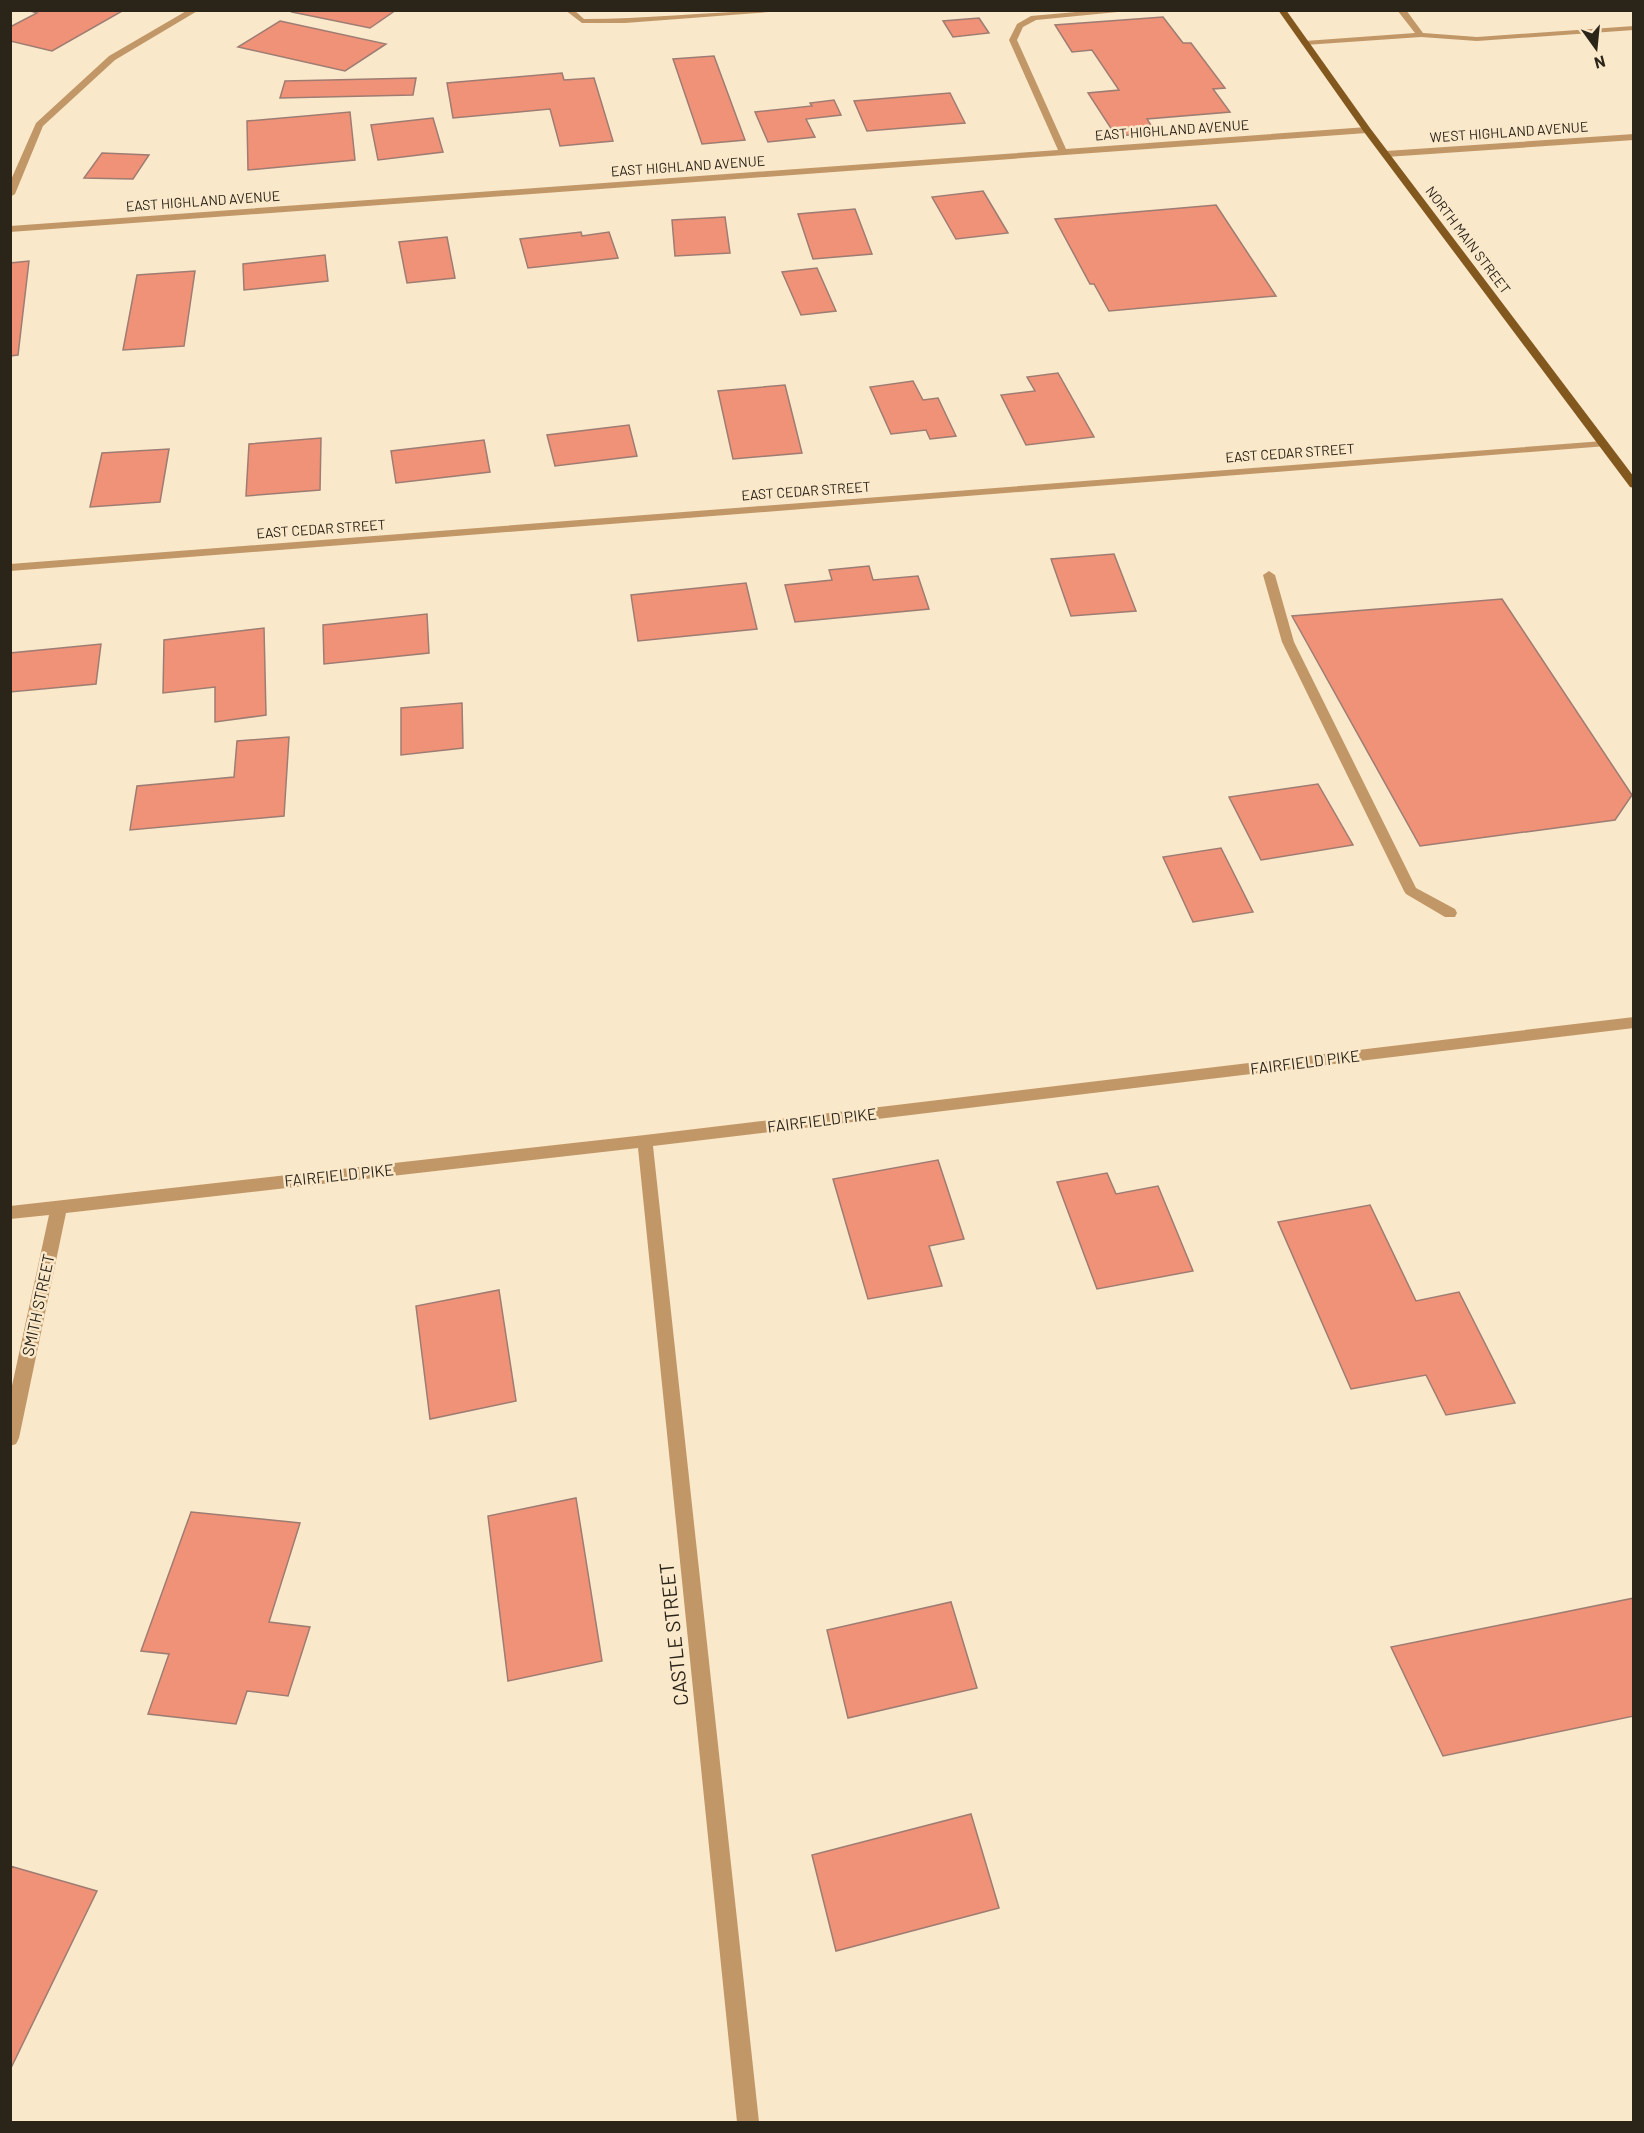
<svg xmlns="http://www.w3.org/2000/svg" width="1644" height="2133" font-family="Barlow,sans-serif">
  <rect width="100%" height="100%" fill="#fae8ca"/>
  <path fill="#f09278" stroke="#9e7c72" stroke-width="1.5" d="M27,10H124L52,51L10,41V27L37,13Z
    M294,10H396L370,28L292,12Z
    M1163,17L1183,43H1191L1225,88L1213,89L1230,112L1147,119L1156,133L1116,136L1088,93L1119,90L1092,50L1072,52L1055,25Z
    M979,18L989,33L953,37L943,21Z
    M280,21L386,44L345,71L238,47Z
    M714,56L745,140L702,144L673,59Z
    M562,73L564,80L594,78L613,141L560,146L550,109L453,118L447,83Z
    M416,78L413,95L280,98L285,81Z
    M950,93L965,123L867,131L854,101Z
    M834,100L841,115L806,119L815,137L768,142L755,112L812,106L810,103Z
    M350,112L355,160L248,170L247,121Z
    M433,118L443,152L378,160L371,125Z
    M102,153L149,155L133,179L84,178Z
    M983,191L1008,233L956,239L932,197Z
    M1216,205L1276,296L1109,311L1094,284H1090L1055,219Z
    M855,209L872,254L813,259L798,214Z
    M725,217L730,253L675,256L672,220Z
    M581,232L582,236L609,232L618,258L528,268L520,239Z
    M447,237L455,278L407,283L399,242Z
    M325,255L328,281L244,290L243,264Z
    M29,261L18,355L10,356V263Z
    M817,268L836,311L801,315L782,272Z
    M195,271L184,346L123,350L137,275Z
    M1058,373L1094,437L1026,445L1001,395L1035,391L1027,377Z
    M913,381L923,400L938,398L956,436L930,439L926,430L891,434L870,387Z
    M785,385L802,453L733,459L718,391Z
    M629,425L637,456L555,466L547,435Z
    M321,438L320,490L246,496L249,444Z
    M484,440L490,472L396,483L391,451Z
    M169,449L160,502L90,507L102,453Z
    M1114,554L1136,611L1071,616L1051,559Z
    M869,566L873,580L918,576L929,609L795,622L785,585L832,580L829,570Z
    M746,583L757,629L638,641L631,595Z
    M1502,599L1632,795L1615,820L1420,846L1292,616Z
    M427,614L429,653L324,664L323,625Z
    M264,628L266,715L215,722V687L163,693L164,640Z
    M101,644L96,684L10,692V653Z
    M462,703L463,748L401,755V708Z
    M289,737L284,816L130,830L137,786L234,777L237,741Z
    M1318,784L1353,845L1261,860L1229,797Z
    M1221,848L1253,912L1193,922L1163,857Z
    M938,1160L964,1239L929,1246L942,1286L868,1299L833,1179Z
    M1107,1173L1116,1194L1158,1186L1193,1271L1097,1289L1057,1182Z
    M1370,1205L1416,1301L1459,1292L1515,1403L1446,1415L1426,1375L1351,1389L1278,1222Z
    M499,1290L516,1401L430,1419L416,1306Z
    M576,1498L602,1661L508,1681L488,1516Z
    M191,1512L300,1523L269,1622L310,1627L288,1696L247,1691L236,1724L148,1714L169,1654L141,1651Z
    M1634,1598V1716L1443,1756L1391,1647Z
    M951,1602L977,1688L848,1718L827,1630Z
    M971,1814L999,1908L836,1951L812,1855Z
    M10,1866L97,1891L10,2070Z"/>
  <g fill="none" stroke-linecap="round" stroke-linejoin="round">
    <path fill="#c19767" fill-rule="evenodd" d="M188,10H199L115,60L43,126L15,194L10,197V182L36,123L109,56Z
      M565,10H574L584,19C655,19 725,10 796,10L625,23H582Z
      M1098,10H1138L1036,20L1023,27L1017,40L1066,149L1367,127L1371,130L1367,133L10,232V226L1058,150L1009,40L1017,24L1031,16Z
      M1397,10H1406L1423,33L1477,37L1634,26V30L1477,41L1421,37L1305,45L1301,43L1305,41L1415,33Z
      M1634,134V140L1386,157L1382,154L1386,151Z
      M1603,441L1607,442V446L10,571V564Z
      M1269,571L1275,575L1294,642L1416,888L1455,909L1457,913L1455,917H1445L1406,894L1404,891L1282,642L1263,575Z
      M1634,1017V1028L653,1146L759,2122H737L638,1148L66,1213L19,1438L16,1444L10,1446V1395L49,1215L10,1219V1206L645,1135Z"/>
    <path fill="#83581f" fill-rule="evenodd" d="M1278,10H1286L1370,128L1634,477V488L1630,487L1364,132Z"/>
  </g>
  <g text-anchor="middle" stroke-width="5" stroke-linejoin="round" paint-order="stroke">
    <g font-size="14" fill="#2b2419" stroke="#fae8ca">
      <text transform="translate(1172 130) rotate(-4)" y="5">EAST HIGHLAND AVENUE</text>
      <text transform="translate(1509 132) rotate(-4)" y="5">WEST HIGHLAND AVENUE</text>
      <text transform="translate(688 166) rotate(-4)" y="5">EAST HIGHLAND AVENUE</text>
      <text transform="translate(203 201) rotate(-4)" y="5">EAST HIGHLAND AVENUE</text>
      <text transform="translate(1468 240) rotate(53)" y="5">NORTH MAIN STREET</text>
      <text transform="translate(1290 453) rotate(-4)" y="5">EAST CEDAR STREET</text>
      <text transform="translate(806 491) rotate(-4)" y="5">EAST CEDAR STREET</text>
      <text transform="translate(321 529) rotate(-4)" y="5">EAST CEDAR STREET</text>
    </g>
    <g font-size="16" fill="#2b2419" stroke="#fae8ca">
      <text transform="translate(1305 1062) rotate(-7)" y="6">FAIRFIELD PIKE</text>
      <text transform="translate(822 1120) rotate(-7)" y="6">FAIRFIELD PIKE</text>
      <text transform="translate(339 1175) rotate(-6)" y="6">FAIRFIELD PIKE</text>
      <text transform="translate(38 1305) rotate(-78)" y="6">SMITH STREET</text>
    </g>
    <g font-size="20" fill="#2b2419" stroke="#fae8ca">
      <text transform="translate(674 1634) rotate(-96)" y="7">CASTLE STREET</text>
    </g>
  </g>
  <rect width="1644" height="2133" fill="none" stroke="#2b2419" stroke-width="24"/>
  <g transform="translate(1596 48) rotate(165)" stroke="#fae8ca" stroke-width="4.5" paint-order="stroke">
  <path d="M0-4.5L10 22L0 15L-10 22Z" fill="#2b2419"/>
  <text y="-9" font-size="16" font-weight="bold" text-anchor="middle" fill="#2b2419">N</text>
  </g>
</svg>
